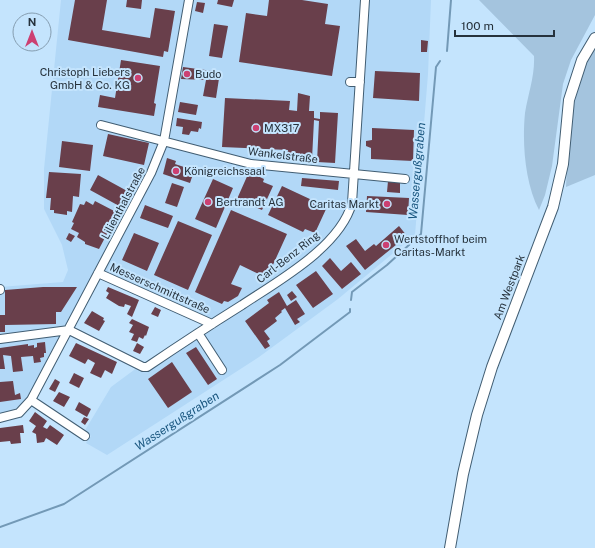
<svg xmlns="http://www.w3.org/2000/svg" width="595" height="548" font-family="'Public Sans',sans-serif">
  <rect width="100%" height="100%" fill="#c4e4fd"/>
  <path fill="#b2d8f7" d="M61,0H431L428,74L415,235L338,299L259,357L107,455L86,443L91,436L84,432L111,387L138,367L147,371L222,324L96,267L25,402L15,409L0,413V287L63,282L68,270L62,245L44,209V169Z"/>
  <path fill="#a4c4de" d="M479,0H595V15L571,60L563,84L552,166L545,195L539,210C525,183 522,144 525,113C528,94 535,76 534,56Z
    M595,46V175L566,187C569,138 571,89 595,46Z"/>
  <g fill="none" stroke-linecap="round" stroke-linejoin="round">
    <path stroke="#7399b6" stroke-width="2" d="M447,51L451,0
      M351,300L352,292L387,265L421,234L436,67L440,61
      M0,527L64,504L280,365L350,312V309"/>
  </g>
  <path fill="#693f4b" d="M75,0H107L102,30L150,38L155,8L175,11L168,52L164,51L163,57L68,40Z
    M127,0H142L141,9L126,7Z
    M218,0H234L232,7L217,4Z
    M269,0H302L328,4L325,24L340,26L332,76L239,62L246,13L267,16Z
    M197,2L205,3L203,13L195,11Z
    M214,24L228,26L222,58L209,56Z
    M421,40L428,41L427,52H421Z
    M121,60L160,66L154,103L156,104L154,116L98,107L100,95L115,98Z
    M183,67L220,72L216,98L203,96L206,80L181,79Z
    M375,71L420,73L419,101L373,98Z
    M298,93L310,96L309,111H314V118L320,119V112L338,113L335,163L317,162L319,121L314,120L312,159L287,158L288,150L222,147L225,98L290,101L289,110L297,111Z
    M180,102L198,105L196,115L178,112Z
    M177,118L202,122L201,129L199,128L198,132L191,131L189,135L182,134L183,127L176,126Z
    M372,128L414,130L413,161L371,159V148L366,146V141L372,140Z
    M108,134L149,143L144,165L103,156Z
    M62,141L93,145L90,171L59,167Z
    M167,158L176,161L175,164L190,169L189,172L193,174L190,183L163,174Z
    M49,172L81,174L79,197L73,196L72,212L67,211V215L54,213V210H50L51,198H46Z
    M249,172L264,179L263,182L273,186L262,210L237,199Z
    M98,175L129,192L121,207L90,190Z
    M302,178L339,181L338,190L301,186Z
    M213,179L233,188L216,228L195,219Z
    M388,181L400,182V193L387,192Z
    M172,183L184,187L177,207L165,203Z
    M282,186L327,207L315,233L305,229L303,232L268,215Z
    M367,196L409,198L408,215L366,212Z
    M86,201L93,205L95,201L118,213L99,249L85,244V242L77,237L79,233L71,229L74,223L72,222L80,204L84,205Z
    M145,205L173,216L168,228L140,218Z
    M231,210L287,234L267,278L240,265L231,284L242,288L238,296L228,302L224,301L222,304L195,292Z
    M178,221L212,235L188,290L154,275Z
    M399,226L407,236L365,270L346,246L356,239L365,251L374,244L376,246Z
    M69,233L75,236L71,242L66,239Z
    M134,233L159,243L147,271L122,260Z
    M330,258L341,271L351,262L361,274L342,289L322,266Z
    M316,271L333,294L313,308L296,285Z
    M43,287H77L61,312H56V324L5,325V332H0V315H5V290Z
    M108,287L139,300L132,317L127,314L131,306L125,304L124,307L119,306L106,298L109,293L106,291Z
    M292,291L297,297L291,301L287,295Z
    M279,292L287,306L296,300L305,314L297,319L300,322L295,325L285,308L281,311L282,312L275,318L277,321L264,331L270,339L267,341L270,346L265,349L245,321L269,303L267,300Z
    M155,307L161,310L158,317L151,314Z
    M92,311L104,318L103,320L105,321L99,331L84,323Z
    M132,319L149,327L146,336L145,335L143,339L139,337L137,342L131,340L134,334L129,332L133,325L129,323Z
    M45,342L46,353H44V357L40,358L41,362L34,363L33,356L21,357L23,371L13,372L11,356L3,355L5,369H0V348L28,344V346L34,345V348L37,347V343Z
    M76,343L117,362L112,374L105,370L101,378L90,373L95,363L88,359L85,364L69,356Z
    M137,343L144,347L140,354L133,351Z
    M196,347L217,379L208,385L186,353Z
    M172,362L192,392L168,408L148,379Z
    M74,373L84,378L79,388L69,383Z
    M55,379L60,382L55,392L49,389Z
    M13,381L15,395L20,393L21,399L0,402V382Z
    M59,392L70,397L64,407L53,401Z
    M79,402L91,409L87,417L75,410Z
    M35,412L47,421L43,427L47,429L50,425L64,435L57,445L46,438L44,442L37,443L36,434L32,432L36,426L29,421Z
    M84,417L89,419L85,425L81,422Z
    M23,425L24,433H20L21,443L11,444L10,441L0,442V428Z"/>
  <g fill="none" stroke-linecap="round" stroke-linejoin="round">
    <g stroke="#415d72" stroke-width="10">
      <path id="minor" d="M350,82H360
        M101,125L251,164L405,179
        M98,273L212,324
        M0,290V289
        M198,333L222,370
        M0,339L69,330L143,367H147C178,346 210,325 242,305C278,281 340,247 352,203L365,0
        M31,400L85,436
        M0,418L19,413L31,400L151,173L164,141L189,0"/>
    </g>
    <g stroke="#415d72" stroke-width="12">
      <path id="major" d="M450,548L463,474L477,415L492,367L553,207L563,164L569,100L582,60L595,38"/>
    </g>
    <use href="#minor" stroke="#fff" stroke-width="8"/>
    <use href="#major" stroke="#fff" stroke-width="10"/>
  </g>
  <g fill="#cc4072" stroke="#c4e4fd" stroke-width="1.5">
    <circle cx="187" cy="74" r="4"/>
    <circle cx="138" cy="78" r="4"/>
    <circle cx="256" cy="128" r="4"/>
    <circle cx="176" cy="171" r="4"/>
    <circle cx="208" cy="202" r="4"/>
    <circle cx="387" cy="204" r="4"/>
    <circle cx="386" cy="245" r="4"/>
  </g>
  <g text-anchor="middle" stroke-width="4" stroke-linejoin="round" paint-order="stroke">
    <g font-size="11" fill="#26323c" stroke="#c4e4fd" text-anchor="start">
      <text x="130" y="76" text-anchor="end">Christoph Liebers<tspan x="130" dy="13">GmbH &amp; Co. KG</tspan></text>
      <text x="195" y="78">Budo</text>
      <text x="264" y="132">MX317</text>
      <text x="184" y="175">Königreichssaal</text>
      <text x="216" y="206">Bertrandt AG</text>
      <text x="379" y="208" text-anchor="end">Caritas Markt</text>
      <text x="394" y="243">Wertstoffhof beim<tspan x="394" dy="13">Caritas-Markt</tspan></text>
    </g>
    <g font-size="11" fill="#26323c" stroke="#c4e4fd">
      <text transform="translate(283 155) rotate(7)" y="4">Wankelstraße</text>
      <text transform="translate(123 203) rotate(-62)" y="4">Lilienthalstraße</text>
      <text transform="translate(288 257) rotate(-38)" y="4">Carl-Benz Ring</text>
      <text transform="translate(509 287) rotate(-69)" y="4">Am Westpark</text>
      <text transform="translate(160 288) rotate(24)" y="4">Messerschmittstraße</text>
    </g>
    <g font-size="12" font-style="italic" fill="#19567f" stroke="#c4e4fd">
      <text transform="translate(417 171) rotate(-85)" y="4">Wassergußgraben</text>
      <text transform="translate(177 421) rotate(-33)" y="4">Wassergußgraben</text>
    </g>
  </g>
  <g transform="translate(32 32)"><circle r="19" fill="#c4e4fd" stroke="#859db0"/>
  <path d="M0-3L7 15L0 10L-7 15Z" fill="#cc4072"/>
  <text y="-6" font-size="11" font-weight="bold" text-anchor="middle" fill="#26323c">N</text>
  </g>
  <path d="M455 30v6h99v-6" fill="none" stroke="#26323c" stroke-width="2"/>
  <text x="461" y="30" font-size="12" fill="#26323c" stroke="#c4e4fd" stroke-width="3" paint-order="stroke">100 m</text>
</svg>
